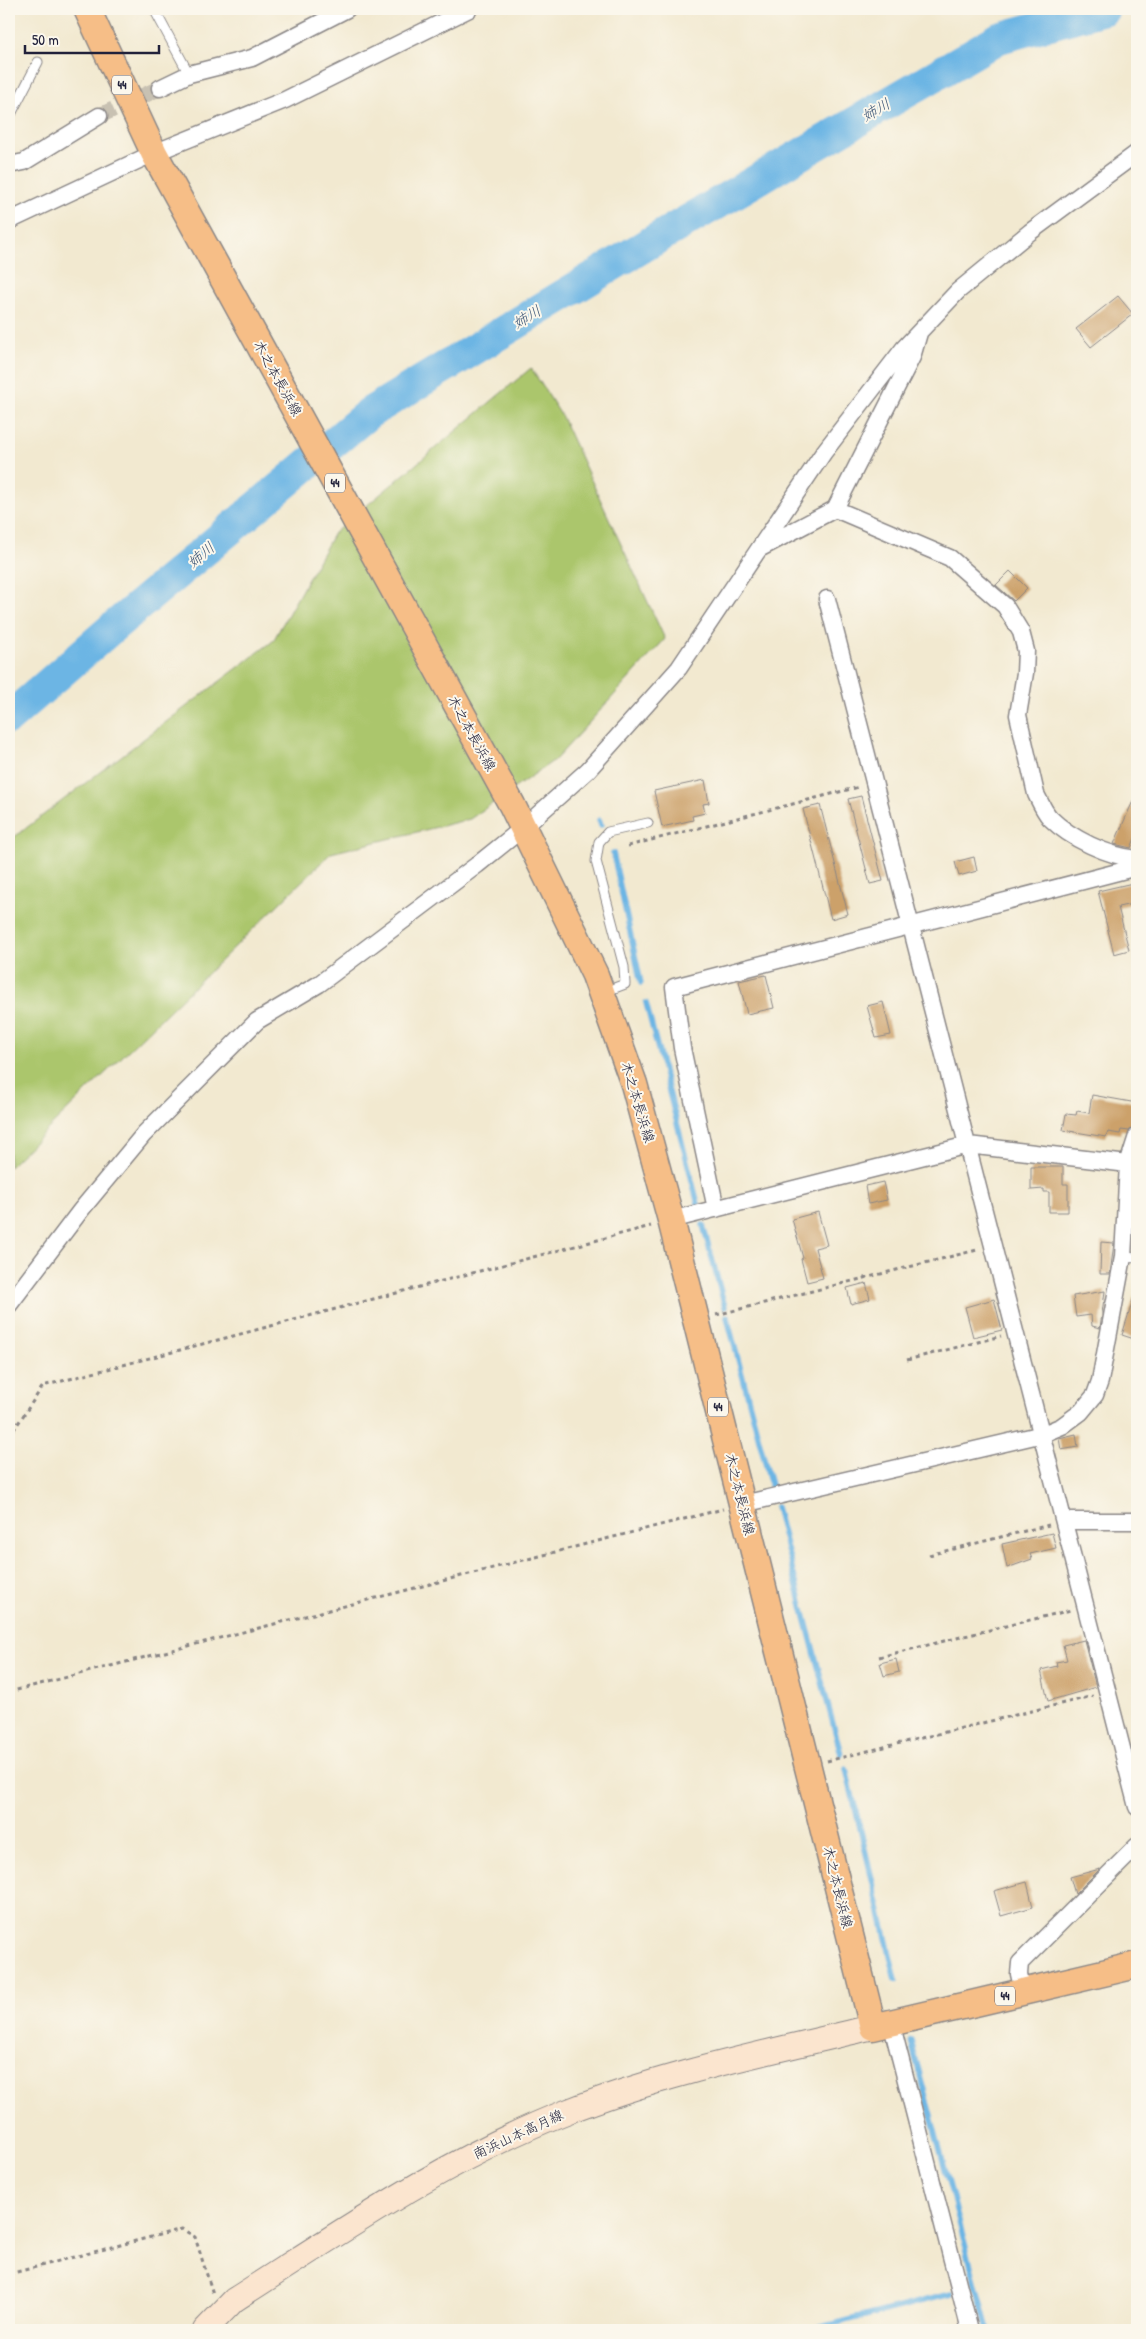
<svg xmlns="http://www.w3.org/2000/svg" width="1146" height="2339" font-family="'Patrick Hand','Klee One',sans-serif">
  <rect width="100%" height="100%" fill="#fbf7ec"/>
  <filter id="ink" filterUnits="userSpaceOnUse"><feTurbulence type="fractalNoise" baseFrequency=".02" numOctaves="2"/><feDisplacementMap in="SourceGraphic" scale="10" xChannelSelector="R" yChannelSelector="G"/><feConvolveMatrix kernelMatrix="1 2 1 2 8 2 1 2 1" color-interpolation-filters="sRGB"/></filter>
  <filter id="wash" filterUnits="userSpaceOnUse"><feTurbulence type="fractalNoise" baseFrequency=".0096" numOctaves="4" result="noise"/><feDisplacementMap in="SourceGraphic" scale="20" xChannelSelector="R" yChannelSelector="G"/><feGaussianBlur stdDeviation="1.12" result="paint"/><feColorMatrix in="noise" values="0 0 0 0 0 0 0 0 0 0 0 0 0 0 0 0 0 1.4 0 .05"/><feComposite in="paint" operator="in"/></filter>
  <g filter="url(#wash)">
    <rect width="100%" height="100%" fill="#f2e9d0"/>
    <path fill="#abc66c" stroke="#667454" d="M531,368L561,415L665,639L556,759L470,819L331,853L9,1167V841L273,641L334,533Z"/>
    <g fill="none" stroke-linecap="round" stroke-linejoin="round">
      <path stroke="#6cb5e4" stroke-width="5.5" d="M599,820L601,825
        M613,853L641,983
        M646,1003L698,1204
        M703,1225L725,1307
        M727,1317L772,1489
        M776,1507L841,1754
        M846,1769L896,1980
        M911,2041L988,2330
        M810,2330L951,2294"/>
      <path stroke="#6cb5e4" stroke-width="32" d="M9,718L112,628L369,413L646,245L999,38L1104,9"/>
    </g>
    <g id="blocks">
      <path fill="#cca16a" d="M1118,296L1133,314L1091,347L1076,329Z
        M1010,571L1027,588L1014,601L996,585Z
        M705,780L709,803L703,804L705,813L692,816L693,820L662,827L654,791Z
        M1137,792V834L1131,848L1114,844Z
        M861,796L883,881L870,884L848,799Z
        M820,805L848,914L831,919L803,809Z
        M974,857L977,871L959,876L955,862Z
        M1137,882V903L1118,907L1129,950L1114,954L1098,891Z
        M766,975L774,1008L747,1014L739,981Z
        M883,1002L891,1035L876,1038L867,1006Z
        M1092,1095L1137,1103L1133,1127L1129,1131L1121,1130L1120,1134L1108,1132L1106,1137L1063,1130L1066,1114L1076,1115L1077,1111L1089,1113Z
        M1031,1167H1063V1184H1068V1212H1049V1192H1044V1189L1031,1190Z
        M883,1182L887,1200L868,1204L865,1186Z
        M818,1212L827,1245L815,1248L823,1278L807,1282L801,1259L803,1258L792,1219Z
        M1101,1242L1114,1243L1110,1274H1100Z
        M866,1283L870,1299L851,1304L847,1288Z
        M1105,1291L1100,1328L1092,1326L1091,1315L1076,1317L1073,1296Z
        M1134,1297L1137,1298V1340L1122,1335Z
        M994,1299L1002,1330L973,1337L965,1307Z
        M1076,1434L1078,1447L1061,1450L1059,1438Z
        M1052,1533L1056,1548L1030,1554L1032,1559L1007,1568L1002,1544Z
        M1084,1640L1096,1687L1048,1701L1041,1670L1057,1666L1056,1662L1067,1660L1063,1645Z
        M896,1659L899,1672L884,1676L880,1663Z
        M1100,1869L1075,1894L1070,1877Z
        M1027,1882L1033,1907L1001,1916L994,1891Z"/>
    </g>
  </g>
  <g filter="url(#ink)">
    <use href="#blocks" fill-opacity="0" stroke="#8a8686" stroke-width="1"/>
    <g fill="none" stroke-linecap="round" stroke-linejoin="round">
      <path stroke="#c8c1b2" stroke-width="16" stroke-dasharray="16 8" stroke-linecap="butt" d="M99,116L160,88"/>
      <g stroke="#8a8686" stroke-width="11">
        <path id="service" d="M154,9L189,74
          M9,118L38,62
          M604,992L625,984L624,967L596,861L599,842L608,832L648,823
          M1123,1257L1137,1258"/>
      </g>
      <g stroke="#8a8686" stroke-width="19">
        <path id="minor" d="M160,88L189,74L252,58L347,9
          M9,165L24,162L99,116
          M9,221L154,153L285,100L469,9
          M835,509L912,357L919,333
          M759,549L835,509L950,558L1005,606L1021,632L1026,651L1025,673L1018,715L1036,794C1040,802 1044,811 1050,818C1071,839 1108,856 1137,859
          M827,599L1137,1807
          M1128,1164L1137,1136
          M716,1209L682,1048L674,987L1137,867
          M671,1220L968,1145L1128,1164L1123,1257L1100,1381L1095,1395L1081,1412L1062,1426L1043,1434L743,1504
          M9,1305L81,1210L144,1134L257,1021L319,984L477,865L523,828L588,770L679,668L824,452L904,348L958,291L991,264L1030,232L1137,153
          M1064,1521H1137
          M1023,1991L1019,1974L1020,1963L1137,1846
          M891,2022L970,2330"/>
      </g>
      <g stroke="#8a8686" stroke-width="26">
        <path id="secondary" d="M205,2330L234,2300C341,2232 448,2158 566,2112C665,2073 770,2052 873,2027"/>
      </g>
      <g stroke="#8a8686" stroke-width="29">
        <path id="primary" d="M87,9L154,153L512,805L595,975L634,1084L671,1220L873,2027L1137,1965"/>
      </g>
      <path stroke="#8a8686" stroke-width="3" stroke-dasharray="4 4" stroke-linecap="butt" d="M628,846L859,787
        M716,1315L977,1250
        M907,1360L1001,1336
        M9,1437L43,1386L651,1226
        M929,1555L1049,1525
        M879,1657L1071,1610
        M9,1692L723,1509
        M827,1761L1093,1696
        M9,2274L182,2229L195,2237L213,2294"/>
      <use href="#service" stroke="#fff" stroke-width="9"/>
      <use href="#minor" stroke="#fff" stroke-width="16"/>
      <use href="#secondary" stroke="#fbe5cf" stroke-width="24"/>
      <use href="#primary" stroke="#f6be87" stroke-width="26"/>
    </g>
  </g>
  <g text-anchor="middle" stroke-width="4" stroke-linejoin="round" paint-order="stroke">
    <g fill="#fbf7ec" stroke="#636270" stroke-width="1">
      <rect x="112" y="75.5" width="20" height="19" rx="4"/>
      <rect x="325" y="473.5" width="20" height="19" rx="4"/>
      <rect x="708" y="1397.5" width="20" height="19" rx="4"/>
      <rect x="995" y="1986.5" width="20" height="19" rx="4"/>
    </g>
    <g font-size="12" font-weight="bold" fill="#22223b">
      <text x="122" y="89">44</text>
      <text x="335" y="487">44</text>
      <text x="718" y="1411">44</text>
      <text x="1005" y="2000">44</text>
    </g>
    <g font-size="14" fill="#22223b" stroke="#fbf7ec">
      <text transform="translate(278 378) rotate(61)" y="5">木之本長浜線</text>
      <text transform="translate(472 733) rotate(61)" y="5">木之本長浜線</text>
      <text transform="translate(638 1102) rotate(73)" y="5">木之本長浜線</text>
      <text transform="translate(740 1494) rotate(76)" y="5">木之本長浜線</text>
      <text transform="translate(838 1887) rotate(76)" y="5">木之本長浜線</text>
      <text transform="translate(518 2134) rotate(-25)" y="5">南浜山本高月線</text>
    </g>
    <g font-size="15" font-style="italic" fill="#3c5576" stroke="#fbf7ec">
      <text transform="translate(876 110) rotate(-30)" y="5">姉川</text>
      <text transform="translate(527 317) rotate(-31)" y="5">姉川</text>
      <text transform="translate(201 555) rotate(-40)" y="5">姉川</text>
    </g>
  </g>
  <rect width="1146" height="2339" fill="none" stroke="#fbf7ec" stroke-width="30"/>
  <path d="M25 45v8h134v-8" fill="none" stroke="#22223b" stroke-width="2.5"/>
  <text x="32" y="45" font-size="15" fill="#22223b" stroke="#fbf7ec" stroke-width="4" paint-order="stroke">50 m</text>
</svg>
